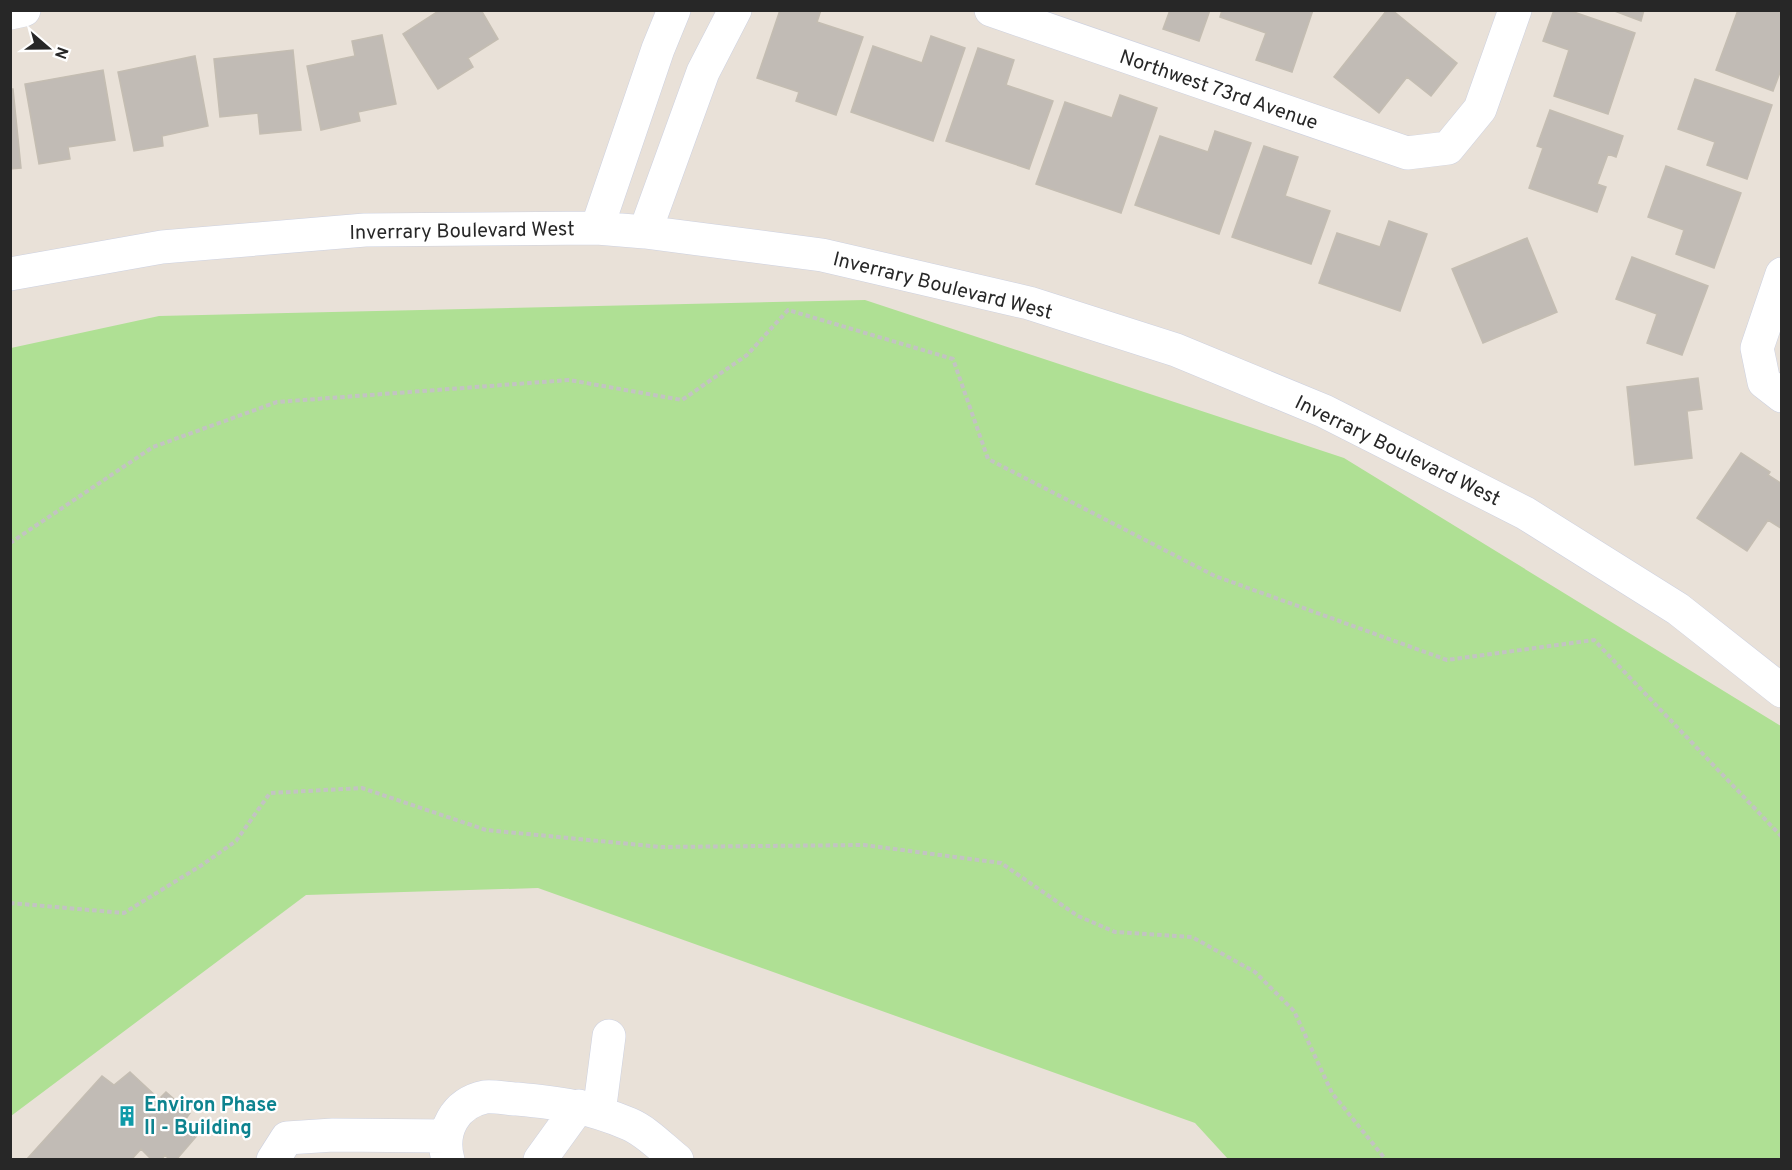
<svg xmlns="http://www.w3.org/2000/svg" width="1792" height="1170" font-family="Overpass,sans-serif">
  <rect width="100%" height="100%" fill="#e9e1d8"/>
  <path fill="#afe094" d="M865,300L1344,458L1781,726V1159H1228L1195,1123L538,888L306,895L11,1116V348L159,316Z"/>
  <path fill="#c1bbb5" stroke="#c4bdb2" stroke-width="1.5" d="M481,10L498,39L468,58L473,67L438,89L403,34L440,10Z
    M780,10H821L817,22L863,37L836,115L796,101L799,92L757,78Z
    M1170,10H1210L1199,41L1163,29Z
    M1222,10H1313L1292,72L1256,60L1266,33L1220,17Z
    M1387,10H1392L1457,63L1431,96L1407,77L1379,113L1334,77Z
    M1554,10H1568L1635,33L1608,114L1554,96L1569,50L1543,41Z
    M1612,10H1644L1641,21Z
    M1738,10H1775L1782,13V67L1773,91L1716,70Z
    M382,35L396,104L358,112L360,121L321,130L307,66L355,56L352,41Z
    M931,36L965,48L933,141L851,112L873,46L922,63Z
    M978,48L1014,60L1006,85L1053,101L1029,169L946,141Z
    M293,50L301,130L260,134L258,113L220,117L214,59Z
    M195,56L208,126L162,136L163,146L134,151L118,72Z
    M103,70L115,140L68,147L70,159L39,164L25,84Z
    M1695,79L1772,105L1747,179L1707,165L1715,142L1678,129Z
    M10,89H13L21,168L10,169Z
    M1120,95L1157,108L1121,213L1036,184L1065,102L1112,118Z
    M1550,110L1623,136L1616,157L1608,154L1597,184L1606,187L1597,212L1529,188L1543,148L1537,146Z
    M1215,131L1251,143L1219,234L1135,205L1160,136L1208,152Z
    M1264,146L1298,157L1285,196L1330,211L1311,264L1232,237Z
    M1666,166L1741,193L1714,268L1676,254L1684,230L1648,217Z
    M1389,221L1427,234L1400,311L1319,283L1337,233L1380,247Z
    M1527,238L1557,312L1483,343L1452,269Z
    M1632,257L1708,286L1682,355L1647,343L1657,314L1616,299Z
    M1698,378L1702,409L1687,411L1692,458L1635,465L1627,387Z
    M1741,453L1770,472L1768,475L1782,484V529L1768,520L1747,551L1697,518Z
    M130,1072L159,1099L166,1092L190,1113L185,1120L200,1132L176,1160H170L165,1155L161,1160H152L141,1149L131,1160L27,1159L102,1076L114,1085Z"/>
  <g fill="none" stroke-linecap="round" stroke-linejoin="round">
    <g stroke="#cdd1e0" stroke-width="34">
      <path id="minor" d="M991,10L1407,153L1448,148L1480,109L1515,10
        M10,13L24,10
        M597,228L658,49L674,10
        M645,232L703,72L735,10
        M10,274L162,247L365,230L597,228L645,232L822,255L1029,303L1176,350L1324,411L1525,513L1678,609L1782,691
        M1782,274L1757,348L1764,382L1782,396
        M599,1113L609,1036
        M273,1160L287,1138L333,1135L446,1136
        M448,1160C440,1131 455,1103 485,1097C495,1096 508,1099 517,1099C560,1103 589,1107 629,1124C646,1131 662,1148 677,1160
        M540,1160L579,1106"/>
    </g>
    <path stroke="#c3c3c3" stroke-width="4" stroke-dasharray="4.5 3" stroke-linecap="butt" d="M10,543L153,447L277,402L569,380L682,400L747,355L788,310L953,359L988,459L1215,576L1447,660L1594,640L1782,837
      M10,903L124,913L202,865L236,841L270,793L362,788L486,830L661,847L864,845L1001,863L1078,916L1115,932L1192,937L1255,972L1294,1011L1332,1093L1386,1160"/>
    <use href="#minor" stroke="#fff" stroke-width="33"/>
  </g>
  <defs>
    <g id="building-bare" transform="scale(1.62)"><path d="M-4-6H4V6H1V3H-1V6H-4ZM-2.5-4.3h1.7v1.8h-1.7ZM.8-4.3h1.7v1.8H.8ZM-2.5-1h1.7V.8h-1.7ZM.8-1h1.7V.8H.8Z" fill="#0f9aa8" stroke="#fff" stroke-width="2.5" paint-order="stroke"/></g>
  </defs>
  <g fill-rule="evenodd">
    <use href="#building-bare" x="127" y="1116"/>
  </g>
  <g text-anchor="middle" stroke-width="4.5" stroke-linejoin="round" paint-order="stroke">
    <g font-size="20" fill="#272727" stroke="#fff">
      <text transform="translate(1219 89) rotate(19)" y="7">Northwest 73rd Avenue</text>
      <text transform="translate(462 230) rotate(-1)" y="7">Inverrary Boulevard West</text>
      <text transform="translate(943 285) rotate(14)" y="7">Inverrary Boulevard West</text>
      <text transform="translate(1398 450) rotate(26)" y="7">Inverrary Boulevard West</text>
    </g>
    <g font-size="20" font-weight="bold" fill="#0d838f" stroke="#fff" text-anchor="start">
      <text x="144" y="1111">Environ Phase<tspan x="144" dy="23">II - Building</tspan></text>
    </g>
  </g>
  <rect width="1792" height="1170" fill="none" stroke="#272727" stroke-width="24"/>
  <g transform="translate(48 48) rotate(110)" stroke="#ffffff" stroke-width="4.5" paint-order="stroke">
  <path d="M0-4.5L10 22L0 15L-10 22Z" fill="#272727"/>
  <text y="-9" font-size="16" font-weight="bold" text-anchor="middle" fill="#272727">N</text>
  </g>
</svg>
